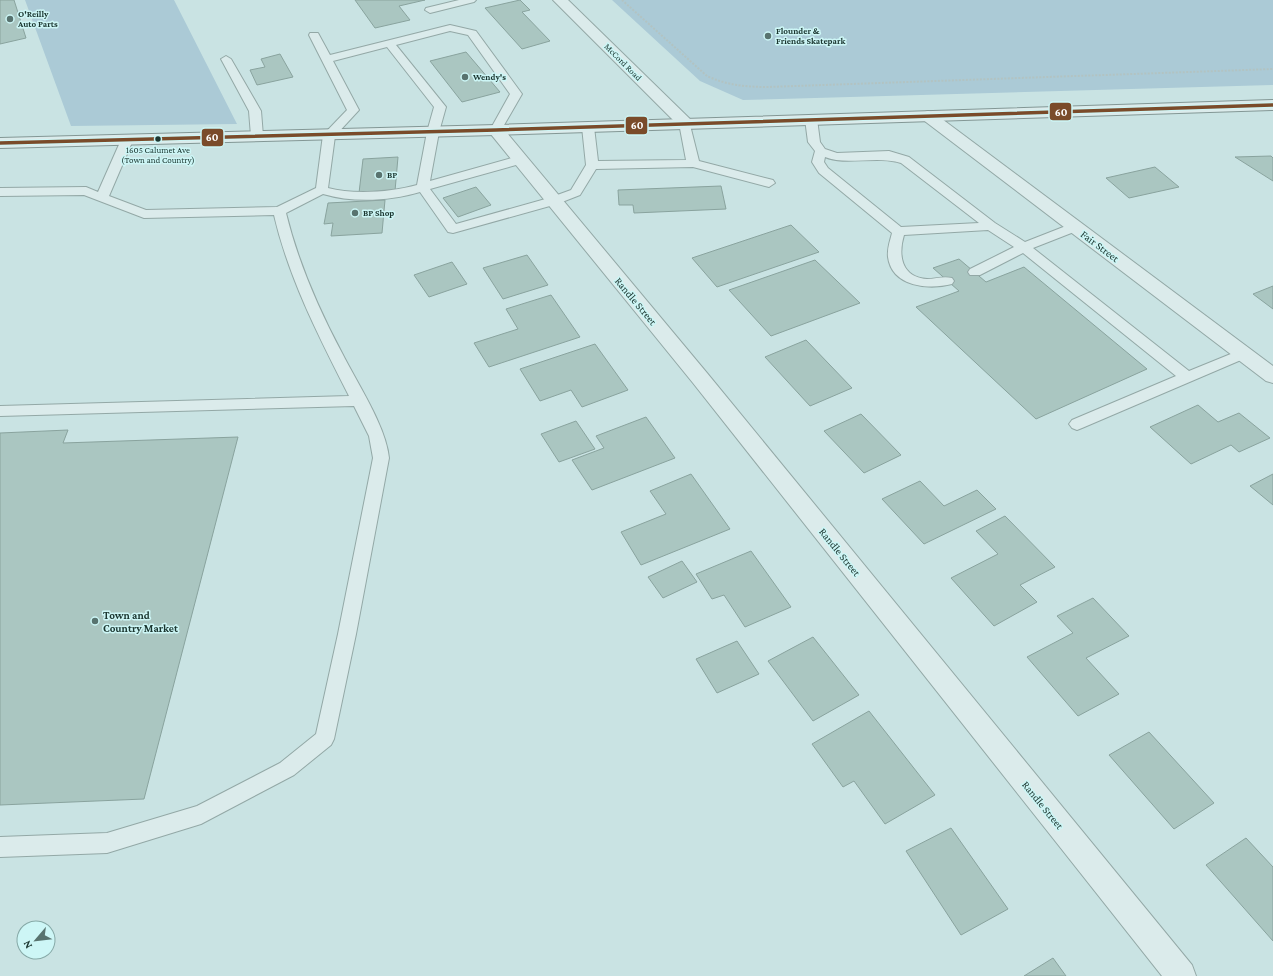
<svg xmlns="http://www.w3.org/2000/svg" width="1273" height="976" font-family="'Crimson Pro',serif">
  <rect width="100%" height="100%" fill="#c9e3e3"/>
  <path fill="#abcad6" d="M25,0H174L237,124L71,126Z
    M612,0H1273V85L743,100L700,81Z"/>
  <path fill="#aac6c1" stroke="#89a39e" d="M0,0H14L26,38L0,44Z
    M355,0H425L399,6L410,20L375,28Z
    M520,0L530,10L522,12L550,41L522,49L485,8Z
    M466,52L500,92L462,102L430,61Z
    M280,54L293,77L257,85L250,70L265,67L261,59Z
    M1271,156L1273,158V181L1235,157Z
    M398,157L395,191L359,193L363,159Z
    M1155,167L1179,187L1129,198L1106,178Z
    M721,186L726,209L634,213L633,205H619L618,190Z
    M476,187L491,205L458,217L443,198Z
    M385,200L382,233L331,236L333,223L324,224L328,203Z
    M791,225L819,252L717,287L692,258Z
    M527,255L548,285L503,299L483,268Z
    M959,259L986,282L1024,267L1147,369L1036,419L916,307L959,291L933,268Z
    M815,260L860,303L771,336L729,290Z
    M452,262L467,284L429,297L414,275Z
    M1273,286V309L1253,294Z
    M551,295L580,337L489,367L474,343L518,329L506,309Z
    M806,340L852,388L810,406L765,357Z
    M595,344L628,390L582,407L571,390L540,401L520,369Z
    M1198,405L1218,422L1239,413L1270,438L1239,452L1231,445L1191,464L1150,427Z
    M861,414L901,455L864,473L824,431Z
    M646,417L675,458L592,490L572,460L604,448L596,436Z
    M576,421L595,449L559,462L541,434Z
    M68,430L63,443L238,437L144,799L0,805V433Z
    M691,474L730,529L641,565L621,532L666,514L650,491Z
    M1273,474V505L1250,486Z
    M920,481L944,506L977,490L996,509L924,544L882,499Z
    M1005,516L1055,567L1020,585L1037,602L994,626L951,578L998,554L976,531Z
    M751,551L791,607L745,627L724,595L712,599L696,574Z
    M682,561L697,582L663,598L648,577Z
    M1093,598L1129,636L1086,658L1119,694L1078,716L1027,657L1073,633L1057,616Z
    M813,637L859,695L813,721L768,661Z
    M737,641L759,674L717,693L696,659Z
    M869,711L935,795L885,824L854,781L843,787L812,744Z
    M1149,732L1214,803L1174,829L1109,755Z
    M951,828L1008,909L961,935L906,851Z
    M1246,838L1273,867V941L1206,865Z
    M1053,958L1066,976H1024Z"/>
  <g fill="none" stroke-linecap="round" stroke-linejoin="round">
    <g stroke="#93a8a6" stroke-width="2">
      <path id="lane" d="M459,0H476L474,2L430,13L425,10L426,8Z
        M450,25L476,31L522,94L500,132H492L490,130L510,94L468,35L450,31L396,45L446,107L439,132L430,181L519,156L525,160L523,163L430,189L456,224L549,198L571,190L586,165L582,127L588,124L594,127L598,161L686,160L679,123L685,120L689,121L699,161L773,180L775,183L769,187L693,167L596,169L580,195L557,204L453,233L448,232L420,192C390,201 353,203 323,194L286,213C298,262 318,308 342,353C357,383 386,426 389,458L356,634L334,739L331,745L294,775L201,824L107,853L0,857V837L107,833L197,806L280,763L316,734L338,634L373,458L369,436L354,406L0,416V406L349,396C319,337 289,279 274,215L144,218L84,195L0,196V188L86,187L98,192L121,140L127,137L133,140L109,196L146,210L277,207L316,188L323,135L347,110L309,35L310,33H318L330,55ZM387,47L434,107L427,132L417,185C392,192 354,195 328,188L335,136L359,110L333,61Z
        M226,56L231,59L261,111L263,136L261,138H253L251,136L249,111L221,59Z
        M811,116L817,119L820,142L825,149L837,153L889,151L909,157L995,223L1025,242L1071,224H1079L1081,227L1079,230L1033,248L1189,371L1243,349L1248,351L1250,354L1248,357L1082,428L1077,430L1072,428L1069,424L1072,420L1176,376L1023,253L980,275H970L968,272L970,269L1014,247L988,230L904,235C898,255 901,277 927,279C936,279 943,276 952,278L954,281L952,284C929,290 892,287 888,257C887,249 890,241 892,233L819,173L812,162L815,151L808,142L805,119ZM825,157C846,166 876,155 901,163L979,223L901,227L828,168L824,162Z"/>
    </g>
    <g stroke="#93a8a6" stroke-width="2">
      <path id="street" d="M553,0H568L691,120L693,123L691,126H679Z
        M928,111L934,113L1273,366V383L1266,381L922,119L920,116L922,113Z
        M496,125L502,127L707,373L1192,965L1196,976H1162L693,383L490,133L488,130L490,127Z"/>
    </g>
    <g stroke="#839795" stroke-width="2">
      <path id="secondary" d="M1273,100V110L496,135L0,148V138L496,125Z"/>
    </g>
    <path stroke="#b2c3c2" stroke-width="2" stroke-dasharray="2 1.5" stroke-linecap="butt" d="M622,0L707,76C726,85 746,87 767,87L1273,69"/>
    <use href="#lane" fill="#dbebeb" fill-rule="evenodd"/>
    <use href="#street" fill="#dbebeb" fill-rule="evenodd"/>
    <use href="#secondary" fill="#dbebeb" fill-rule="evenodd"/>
    <g stroke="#cdf6f6" stroke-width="5.5">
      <path id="bus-1" d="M0,143L496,130L1273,105"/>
    </g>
    <use href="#bus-1" stroke="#7a4b2a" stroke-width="3.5"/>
  </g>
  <g fill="#58736f" stroke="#cdf6f6" stroke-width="1.5">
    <circle cx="10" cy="19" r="4"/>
    <circle cx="768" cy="36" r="4"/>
    <circle cx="465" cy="77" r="4"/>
    <circle cx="379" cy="175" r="4"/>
    <circle cx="355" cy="213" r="4"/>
    <circle cx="95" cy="621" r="4"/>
  </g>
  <circle fill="#1b3630" stroke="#cdf6f6" stroke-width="1.5" cx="158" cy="139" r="3.5"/>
  <g text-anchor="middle" stroke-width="3" stroke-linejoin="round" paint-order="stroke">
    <g font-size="9" font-weight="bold" fill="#1b3630" stroke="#cdf6f6" text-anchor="start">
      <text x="18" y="17">O'Reilly<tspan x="18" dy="10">Auto Parts</tspan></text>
      <text x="776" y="34">Flounder &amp;<tspan x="776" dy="10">Friends Skatepark</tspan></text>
      <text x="473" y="80">Wendy's</text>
      <text x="387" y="178">BP</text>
      <text x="363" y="216">BP Shop</text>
    </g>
    <g font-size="9" fill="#1b3630" stroke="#cdf6f6">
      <text transform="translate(623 62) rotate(45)" y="3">McCord Road</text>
    </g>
    <g font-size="9" fill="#1b3630" stroke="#cdf6f6">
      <text x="158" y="153">1605 Calumet Ave<tspan x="158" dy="10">(Town and Country)</tspan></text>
    </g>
    <g font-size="11" fill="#1b3630" stroke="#cdf6f6">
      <text transform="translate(1100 246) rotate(37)" y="4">Fair Street</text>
      <text transform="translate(636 301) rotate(50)" y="4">Randle Street</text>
      <text transform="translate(840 552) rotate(51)" y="4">Randle Street</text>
      <text transform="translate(1043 805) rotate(51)" y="4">Randle Street</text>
    </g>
    <g font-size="11" font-weight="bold" fill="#1b3630" stroke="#cdf6f6" text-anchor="start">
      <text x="103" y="619">Town and<tspan x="103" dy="13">Country Market</tspan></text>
    </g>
  </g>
  <g stroke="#cdf6f6" stroke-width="1.5">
    <rect x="1049" y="102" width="23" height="19" rx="4" fill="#7a4b2a"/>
    <rect x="625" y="116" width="23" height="19" rx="4" fill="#7a4b2a"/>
    <rect x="201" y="128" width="23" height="19" rx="4" fill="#7a4b2a"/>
  </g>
  <g font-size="11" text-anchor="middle" font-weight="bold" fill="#fff">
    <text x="1061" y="116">60</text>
    <text x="637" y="129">60</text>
    <text x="212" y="141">60</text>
  </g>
  <g transform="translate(36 940) rotate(242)"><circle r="19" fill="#cdf6f6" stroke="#86a9a7"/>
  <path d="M0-3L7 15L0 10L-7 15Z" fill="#58736f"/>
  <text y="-6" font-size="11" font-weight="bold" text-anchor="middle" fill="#1b3630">N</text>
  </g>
</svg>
